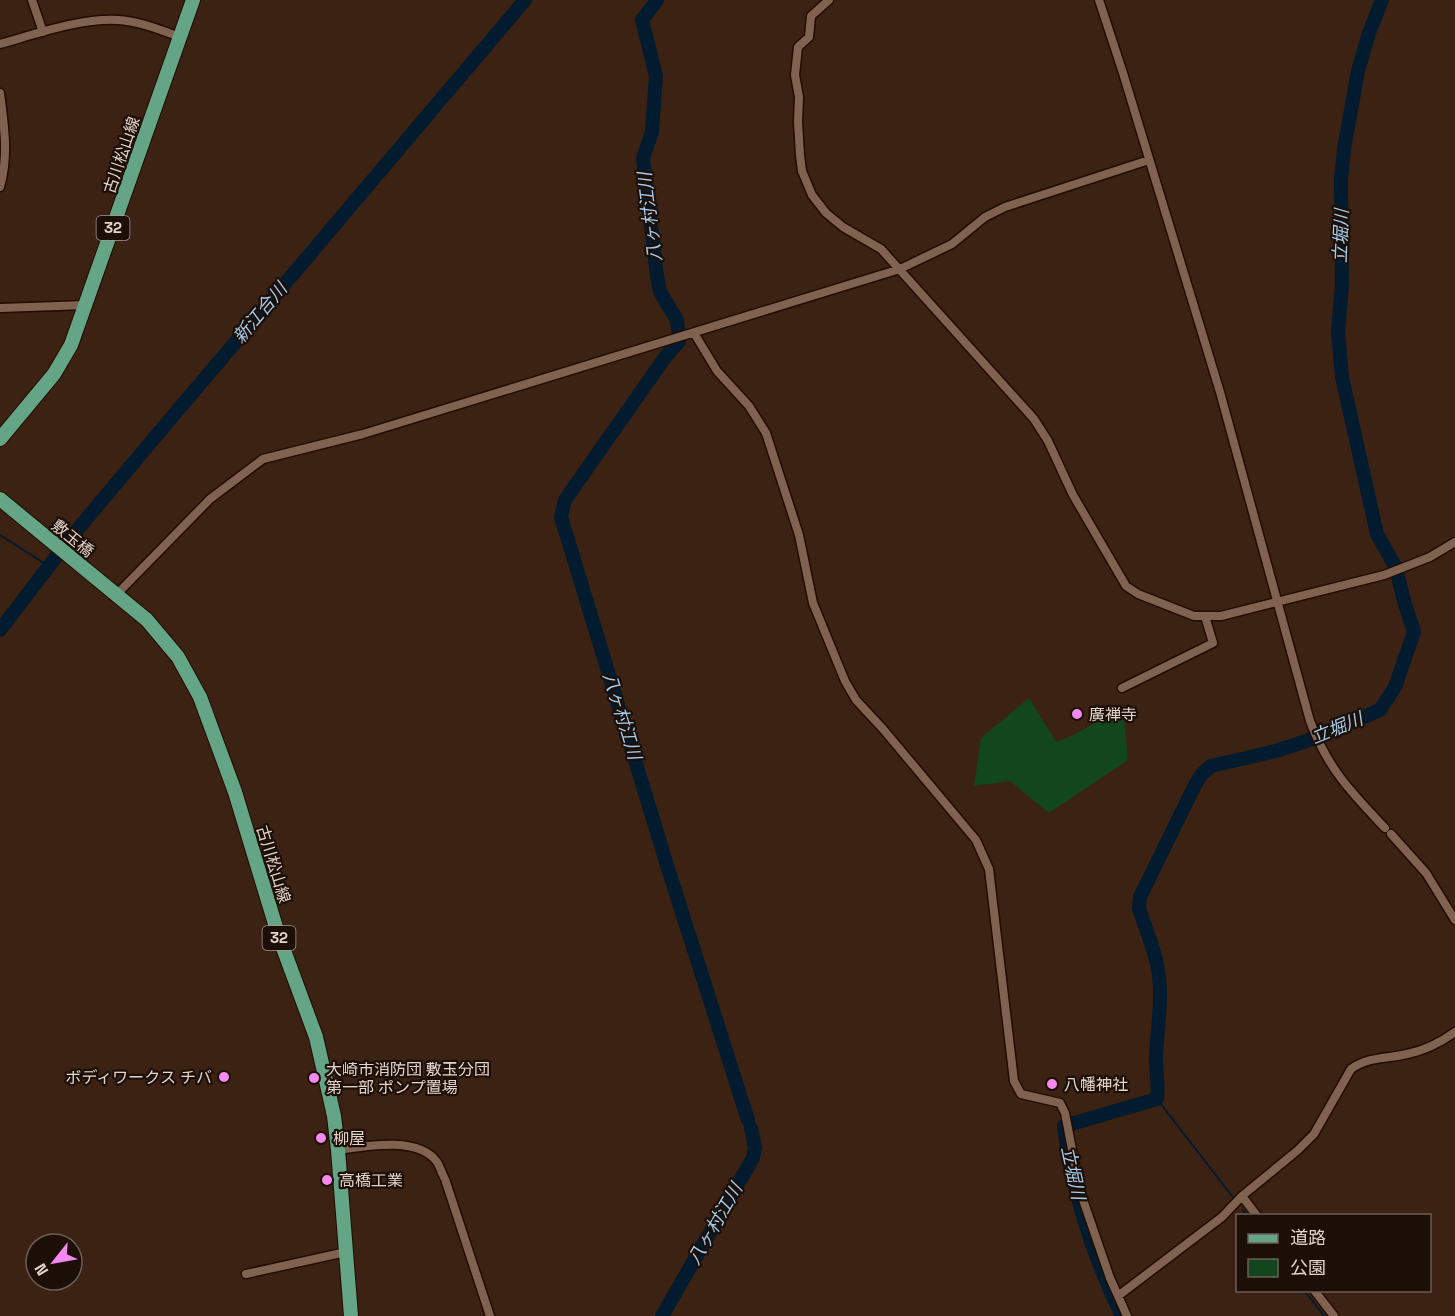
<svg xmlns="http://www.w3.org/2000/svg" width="1455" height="1316" font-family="'Space Grotesk','Noto Sans JP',sans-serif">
  <rect width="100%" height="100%" fill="#3c2212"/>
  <path fill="#12461c" d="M1029,698L1056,742L1072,736L1123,707L1128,760L1049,813L1010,781L974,786L981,738Z"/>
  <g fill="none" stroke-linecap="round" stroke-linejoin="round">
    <path stroke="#021b2f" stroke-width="2" d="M0,535L50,567
      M1157,1099L1235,1200
      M1243,1210L1247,1216
      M1304,1290L1324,1316"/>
    <path stroke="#021b2f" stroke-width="14" d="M657,0L642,20L656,76L652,132L643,158L657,276L660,292L677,320L678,330
      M679,338V342L666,356L565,500L561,517L666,862L748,1120
      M0,630L72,536L145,449L525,0
      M662,1316L753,1158L755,1147L751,1128
      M1122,1316C1093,1256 1072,1192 1064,1126L1157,1099C1159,1090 1156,1069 1156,1057C1157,1031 1163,996 1158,970C1155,949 1145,928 1139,908L1140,897L1194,787L1201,775L1211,766L1276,751L1312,739L1380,710L1395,687L1414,632L1404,601L1396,568L1377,534L1342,377L1338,332L1342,284L1341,180L1344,149L1358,71L1369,33L1382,0"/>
    <g stroke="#220b00" stroke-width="11">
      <path id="minor" d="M32,0L43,32
        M829,0L811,16L809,37L798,47L795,75L799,97L798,122L800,155L802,171L812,195L826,213L843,227L881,249L1034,419L1048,441L1073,495L1126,586L1138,594L1194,616H1221L1384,575L1430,557L1455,542
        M1099,0L1123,73L1220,392L1310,721C1328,769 1351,792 1385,828
        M0,44C36,34 80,18 118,20C139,21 160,30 180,37
        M0,93C4,124 9,156 0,187
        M0,308L86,305
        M694,333L717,371L749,406L766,433L799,535L813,603L845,681L856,700L883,729L976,840L989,869L991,886L1014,1081L1021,1094L1060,1103L1065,1113L1080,1191L1110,1278L1127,1316
        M117,594L210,499L263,459L363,434L900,269L952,244L985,217L1005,207L1149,160
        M1122,688L1213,643L1205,616
        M1391,834L1426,873L1455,920
        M338,1150C366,1146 418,1136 437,1162C440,1167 442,1174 445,1179L490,1316
        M1242,1196L1257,1216
        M246,1274L346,1252
        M1314,1290L1334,1316
        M1118,1296L1222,1217L1242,1196L1298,1150L1314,1134L1351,1069C1369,1056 1387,1059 1407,1054C1426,1050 1440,1043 1455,1032"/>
    </g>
    <g stroke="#220b00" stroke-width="16">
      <path id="primary" d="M0,439L54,374L71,345L193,0
        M0,499L147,620L178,657L200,697L235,792L279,937L316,1037L327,1085L334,1116L338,1150L351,1316"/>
    </g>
    <use href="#minor" stroke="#806250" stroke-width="8"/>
    <use href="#primary" stroke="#63a584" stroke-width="14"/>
  </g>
  <g fill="#f589ef" stroke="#1b0f08" stroke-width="2">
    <circle cx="1077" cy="714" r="6"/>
    <circle cx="224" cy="1077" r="6"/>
    <circle cx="314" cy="1078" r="6"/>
    <circle cx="1052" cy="1084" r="6"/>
    <circle cx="321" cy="1138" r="6"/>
    <circle cx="327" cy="1180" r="6"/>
  </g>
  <g text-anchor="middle" stroke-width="4.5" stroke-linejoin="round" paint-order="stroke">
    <g fill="#1b0f08" stroke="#a8988f" stroke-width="1.5">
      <rect x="96.5" y="216" width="33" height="24" rx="4.5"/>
      <rect x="262.5" y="926" width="33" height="24" rx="4.5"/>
    </g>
    <g font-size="15" font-weight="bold" fill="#e4d3c9">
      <text x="113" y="233">32</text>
      <text x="279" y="943">32</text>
    </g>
    <g font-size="16" fill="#e4d3c9" stroke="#1b0f08">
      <text transform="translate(121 155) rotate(-71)" y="6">古川松山線</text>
      <text transform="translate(73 538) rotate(39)" y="6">敷玉橋</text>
      <text transform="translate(274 864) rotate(73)" y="6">古川松山線</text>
    </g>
    <g font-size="16" fill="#e4d3c9" stroke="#1b0f08" text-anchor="start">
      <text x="1089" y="720">廣禅寺</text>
      <text x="326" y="1075">大崎市消防団 敷玉分団<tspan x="326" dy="18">第一部 ポンプ置場</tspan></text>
      <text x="212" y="1083" text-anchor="end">ボディワークス チバ</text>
      <text x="1064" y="1090">八幡神社</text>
      <text x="333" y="1144">柳屋</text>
      <text x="339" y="1186">高橋工業</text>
    </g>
    <g font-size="18" font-style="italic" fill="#a4caec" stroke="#1b0f08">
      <text transform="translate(650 217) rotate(-97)" y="6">八ヶ村江川</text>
      <text transform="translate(1341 236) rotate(-88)" y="6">立堀川</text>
      <text transform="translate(260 313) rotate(-50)" y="6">新江合川</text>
      <text transform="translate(622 716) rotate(73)" y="6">八ヶ村江川</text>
      <text transform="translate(1337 728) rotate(-22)" y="6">立堀川</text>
      <text transform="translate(1073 1173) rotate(78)" y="6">立堀川</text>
      <text transform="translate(715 1224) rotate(-60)" y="6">八ヶ村江川</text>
    </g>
  </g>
  <rect x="1236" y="1214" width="195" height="78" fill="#1b0f08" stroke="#6b5d55" stroke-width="1.5"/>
  <rect x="1248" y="1234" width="30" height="9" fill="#63a584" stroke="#6b5d55" stroke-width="1.5"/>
  <text x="1290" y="1244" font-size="18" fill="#e4d3c9">道路</text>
  <rect x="1248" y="1259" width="30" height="18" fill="#12461c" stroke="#6b5d55" stroke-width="1.5"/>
  <text x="1290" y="1274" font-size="18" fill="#e4d3c9">公園</text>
  <g transform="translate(54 1262) rotate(239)"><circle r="28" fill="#1b0f08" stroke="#6b5d55" stroke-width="1.5"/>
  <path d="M0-4.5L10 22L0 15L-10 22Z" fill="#f589ef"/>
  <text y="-9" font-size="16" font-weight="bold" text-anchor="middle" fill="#e4d3c9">N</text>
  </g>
</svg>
